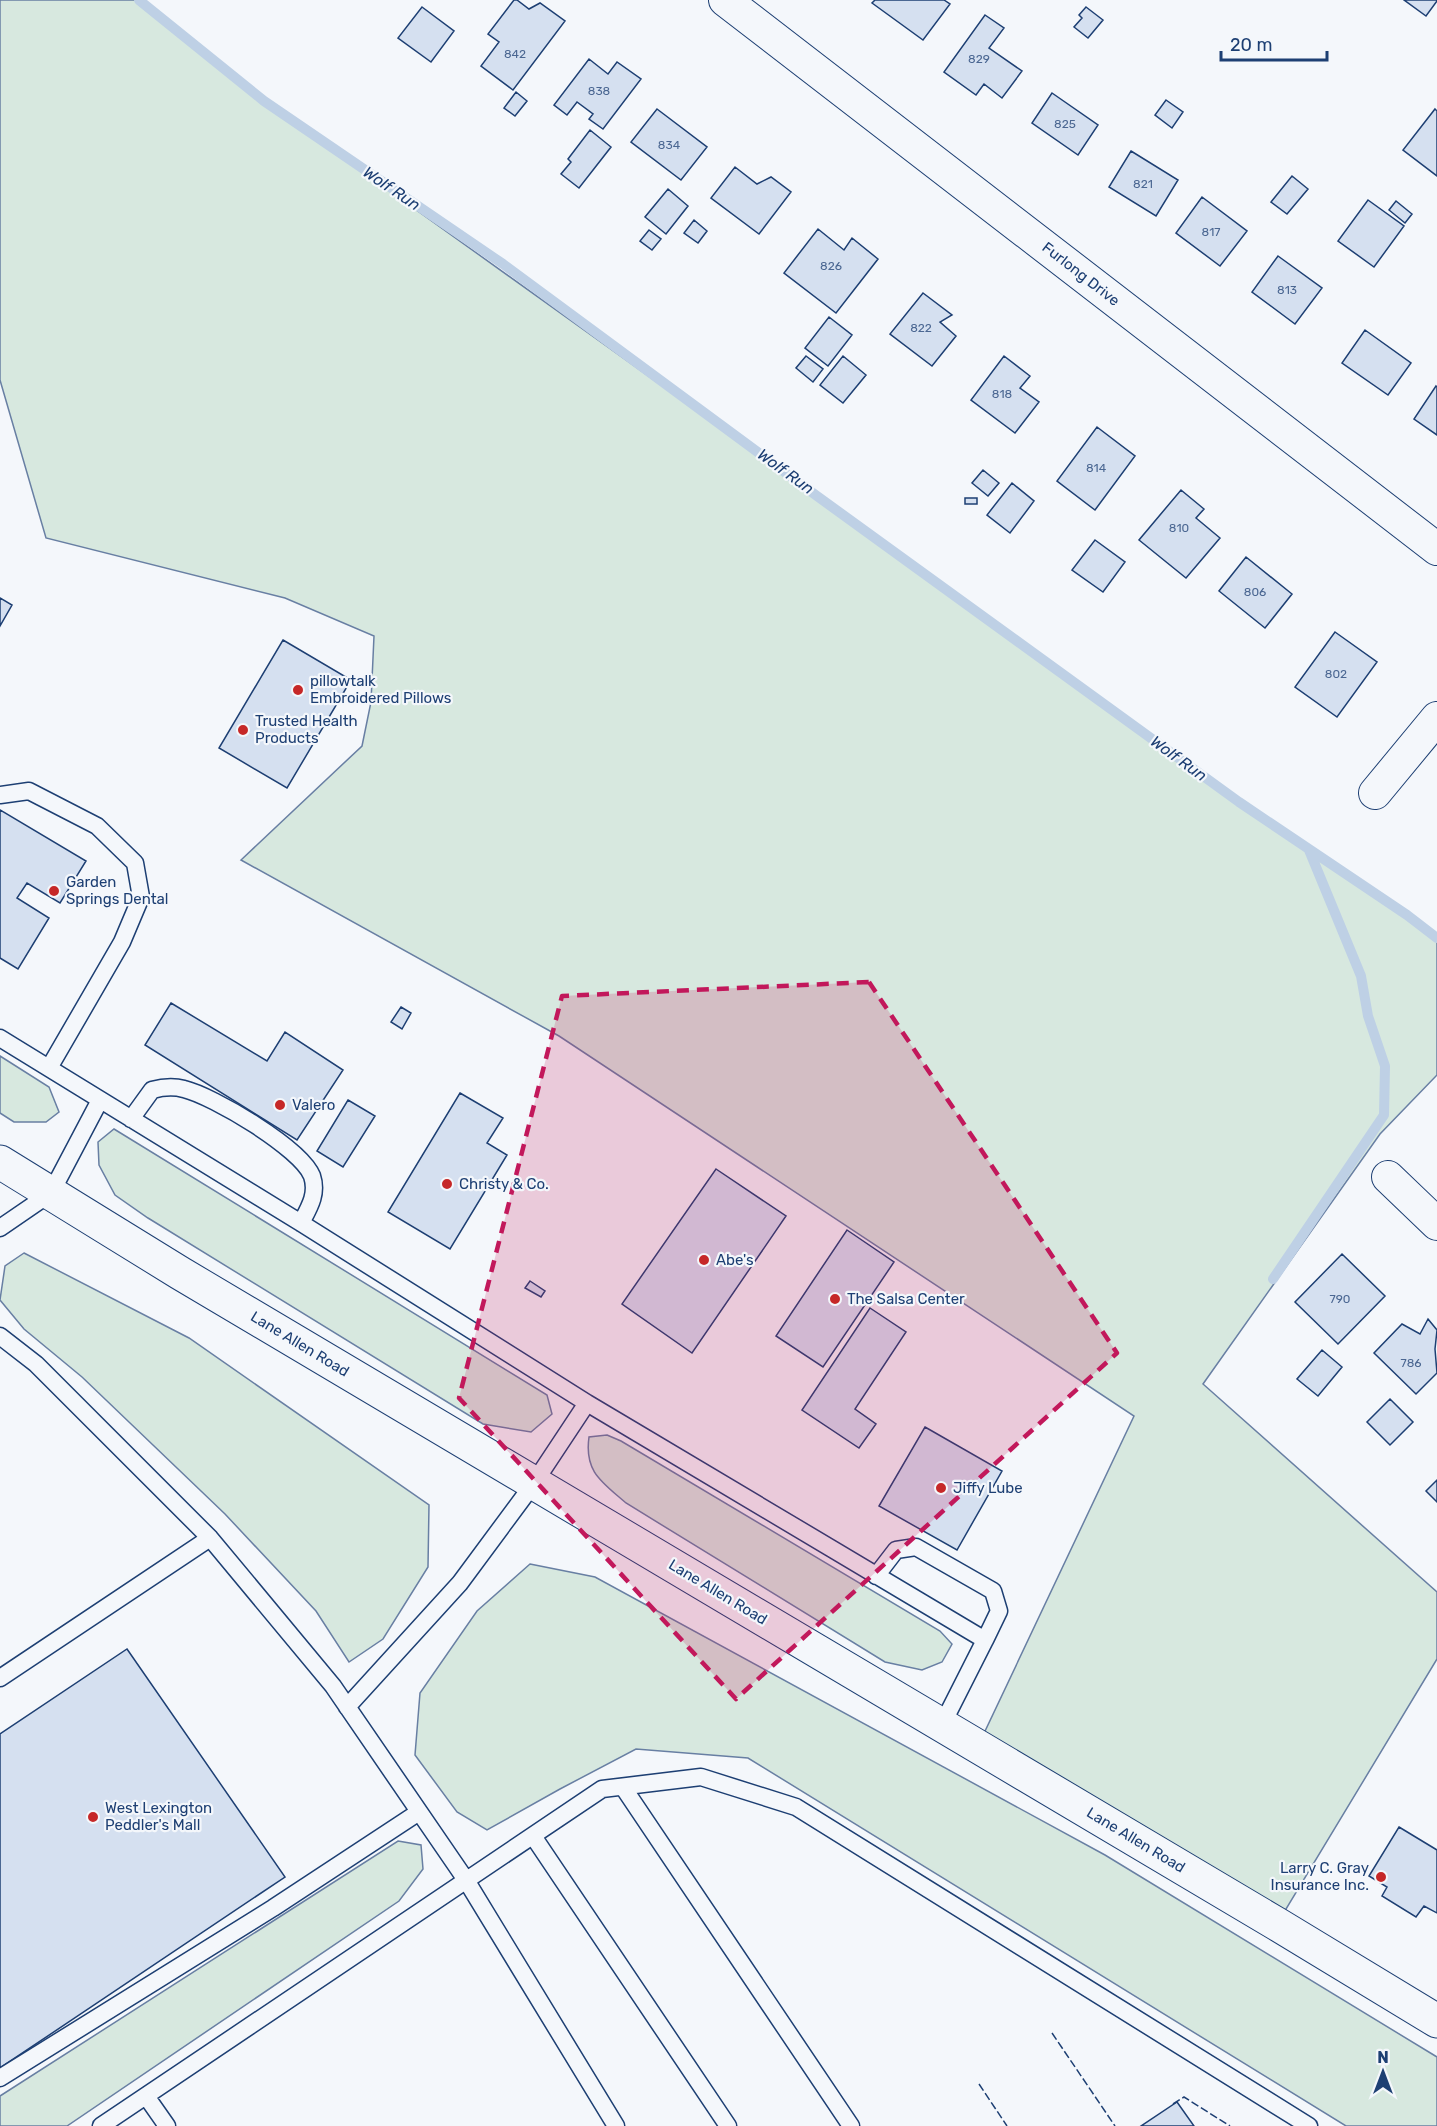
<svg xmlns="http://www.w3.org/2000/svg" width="1437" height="2126" font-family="Rubik,sans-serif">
  <rect width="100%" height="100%" fill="#f4f7fb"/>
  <path fill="#d7e8df" stroke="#687fa3" stroke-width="1.5" d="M0,0H139L264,101L1437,940V1075L1380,1134L1203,1384L1437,1592V1659L1277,1924L978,1746L1134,1416L559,1036L241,860L362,746L371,702L374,636L285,598L46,538L0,380Z
    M0,1056L49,1087L59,1112L46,1122H14L0,1113Z
    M114,1129L547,1395L552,1414L531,1432L483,1424L148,1218L115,1195L99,1165L98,1142Z
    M24,1253L189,1338L429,1505L428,1567L383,1639L349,1662L316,1611L225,1514L82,1377L24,1329L0,1300L5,1266Z
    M607,1435L621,1441L940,1631L952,1644L942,1662L922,1670L885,1662L626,1503C602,1482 584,1472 589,1437Z
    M530,1564L595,1577L1105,1855L1437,2057V2126H1346L748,1758L636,1749L560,1789L487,1830L457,1812L415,1755L420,1693L477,1611Z
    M398,1841L421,1845L423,1869L399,1901L67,2126H0V2096Z"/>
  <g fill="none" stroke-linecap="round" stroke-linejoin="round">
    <path stroke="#bed0e5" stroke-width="10" d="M139,0L264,101L503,264L817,496L1239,802L1407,915L1437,938
      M1273,1279L1384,1115L1385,1066L1368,1016L1361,976L1309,850"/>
  </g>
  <path fill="#d5e0f0" stroke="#1d3f73" stroke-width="1.5" d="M514,0H517L529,9L540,3L565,21L513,90L481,66L499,42L488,34Z
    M875,0H944L950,4L923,40L872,3Z
    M1404,0H1437V1L1426,16Z
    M422,7L454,31L431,62L398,38Z
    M1086,7L1103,20L1088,38L1074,27L1082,18L1079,15Z
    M985,15L1004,28L989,48L1022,71L1002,98L984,84L976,95L944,72Z
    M589,59L608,74L617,62L641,79L603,129L589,119L593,114L577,102L567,115L554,105Z
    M516,92L527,101L515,116L504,108Z
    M1052,93L1098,125L1078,155L1032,123Z
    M1166,100L1183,112L1172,128L1155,115Z
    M657,109L707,147L681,180L631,142Z
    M1435,109L1437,111V176L1403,150Z
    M590,130L611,147L579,188L561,174L571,162L568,159Z
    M1131,151L1178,180L1156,216L1109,187Z
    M735,167L757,184L771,177L791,192L759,234L711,198Z
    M1292,176L1308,189L1287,214L1271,202Z
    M668,189L688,206L666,234L645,217Z
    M1202,197L1247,231L1220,266L1176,233Z
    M1368,200L1404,226L1374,267L1338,241Z
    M1396,201L1412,214L1405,223L1389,210Z
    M694,220L707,231L698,243L684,233Z
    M818,229L844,250L852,238L878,259L836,313L784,273Z
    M649,230L661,239L652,250L640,241Z
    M1278,256L1322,288L1295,324L1252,292Z
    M923,293L952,315L940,322L956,336L932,366L890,334Z
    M829,317L852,335L828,366L805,348Z
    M1365,330L1411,363L1388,395L1342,363Z
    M806,356L823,369L813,382L796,368Z
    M843,356L866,375L843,403L820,385Z
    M1004,356L1030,376L1020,388L1039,402L1015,433L971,400Z
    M1436,386L1437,387V435L1414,419Z
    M1097,427L1135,456L1095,510L1057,481Z
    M983,470L999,483L988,496L972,483Z
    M1012,483L1034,501L1010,533L987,515Z
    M1181,490L1204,509L1196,518L1220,538L1186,578L1139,540Z
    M965,498H977V504H965Z
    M1095,540L1125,562L1103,592L1072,570Z
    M1246,557L1292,594L1265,628L1219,591Z
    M0,598L12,605L0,626Z
    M1335,632L1377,662L1337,717L1295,687Z
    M283,640L351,680L287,788L219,748Z
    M0,810L86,861L60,903L27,883L17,898L49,918L18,969L0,958Z
    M171,1003L267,1061L285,1032L343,1070L297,1140L145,1045Z
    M401,1007L411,1013L402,1029L391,1022Z
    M460,1093L503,1118L487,1143L507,1155L450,1249L388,1212Z
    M348,1100L375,1116L343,1167L317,1151Z
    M716,1169L786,1216L692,1353L622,1304Z
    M847,1230L894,1262L823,1367L776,1336Z
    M1342,1254L1385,1296L1338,1344L1295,1302Z
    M530,1281L545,1291L541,1297L525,1288Z
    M870,1308L906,1332L855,1409L876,1424L859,1448L802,1410Z
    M1428,1319L1437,1330L1435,1349L1437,1373L1416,1394L1374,1353L1402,1324L1420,1334Z
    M1322,1350L1342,1367L1318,1396L1297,1379Z
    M1390,1399L1413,1422L1390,1445L1367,1422Z
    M925,1427L1002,1471L957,1550L879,1506Z
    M1437,1480V1502L1426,1491Z
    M127,1649L285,1877L0,2068V1734Z
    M1399,1827L1437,1850V1913L1424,1906L1416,1917L1382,1896L1387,1887L1369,1876Z
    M1177,2102L1194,2126H1141Z"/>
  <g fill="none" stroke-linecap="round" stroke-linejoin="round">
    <g stroke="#1d3f73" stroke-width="19">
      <path id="lane" d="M0,795L29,791L97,826L135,863L141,897L122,942L49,1068
        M0,1038L301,1223L587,1403
        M131,1119L152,1090C163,1087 173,1086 184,1089C213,1096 301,1148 312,1176C318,1194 309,1208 301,1223
        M0,1228L51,1193L100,1100
        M0,1336L36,1364L210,1538L333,1686L466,1880L616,2126
        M876,1576L896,1550L916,1547L993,1591L999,1611L985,1640
        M0,1678L210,1538
        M347,1707L460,1583L534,1483L587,1403L985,1640L942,1725
        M623,1787L851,2126
        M533,1836L728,2126
        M0,2078L273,1908L419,1812
        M146,2096L167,2126
        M101,2126L602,1789L701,1777L796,1807L1309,2126"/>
    </g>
    <g stroke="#1d3f73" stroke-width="34">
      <path id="street" d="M725,0L1437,549
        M1375,793L1437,718
        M1388,1177L1437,1224"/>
    </g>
    <g stroke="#1d3f73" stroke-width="35">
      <path id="secondary" d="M0,1162L180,1273L1277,1924L1437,2021"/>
    </g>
    <use href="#lane" stroke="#f4f7fb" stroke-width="16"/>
    <use href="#street" stroke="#f4f7fb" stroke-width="32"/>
    <use href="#secondary" stroke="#f4f7fb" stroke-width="33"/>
    <path stroke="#1d3f73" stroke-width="1.5" stroke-dasharray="8 3" stroke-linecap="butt" d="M1052,2033L1115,2126
      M979,2084L1007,2126
      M1173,2104L1184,2097L1230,2126"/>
  </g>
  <path fill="#c2185b" fill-opacity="0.2" stroke="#c2185b" stroke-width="4.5" stroke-dasharray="12 8" stroke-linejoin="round" d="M869,982L1117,1353L736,1699L459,1398L562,996Z"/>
  <g fill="#c62828" stroke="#f4f7fb" stroke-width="2">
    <circle cx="298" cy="690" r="6"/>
    <circle cx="243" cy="730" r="6"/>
    <circle cx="54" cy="891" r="6"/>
    <circle cx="280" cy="1105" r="6"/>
    <circle cx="447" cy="1184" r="6"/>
    <circle cx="704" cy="1260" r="6"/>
    <circle cx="835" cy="1299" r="6"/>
    <circle cx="941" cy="1488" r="6"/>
    <circle cx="93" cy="1817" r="6"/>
    <circle cx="1381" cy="1877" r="6"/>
  </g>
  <g text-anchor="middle" stroke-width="4.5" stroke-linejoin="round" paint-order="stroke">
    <g font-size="12" fill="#4b6792">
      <text x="515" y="58">842</text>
      <text x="979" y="63">829</text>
      <text x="599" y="95">838</text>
      <text x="1065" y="128">825</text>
      <text x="669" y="149">834</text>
      <text x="1143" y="188">821</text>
      <text x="1211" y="236">817</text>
      <text x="831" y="270">826</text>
      <text x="1287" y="294">813</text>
      <text x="921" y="332">822</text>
      <text x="1002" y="398">818</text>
      <text x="1096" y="472">814</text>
      <text x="1179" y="532">810</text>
      <text x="1255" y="596">806</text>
      <text x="1336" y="678">802</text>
      <text x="1340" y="1303">790</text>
      <text x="1411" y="1367">786</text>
    </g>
    <g font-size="15" fill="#1d3f73" stroke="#f4f7fb">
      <text transform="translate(1081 274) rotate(38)" y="5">Furlong Drive</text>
      <text transform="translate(300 1344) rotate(31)" y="5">Lane Allen Road</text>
      <text transform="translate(718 1592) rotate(31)" y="5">Lane Allen Road</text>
      <text transform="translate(1136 1840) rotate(31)" y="5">Lane Allen Road</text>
    </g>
    <g font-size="15" fill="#1d3f73" stroke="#f4f7fb" text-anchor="start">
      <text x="310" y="686">pillowtalk<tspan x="310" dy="17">Embroidered Pillows</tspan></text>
      <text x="255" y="726">Trusted Health<tspan x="255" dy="17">Products</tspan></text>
      <text x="66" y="887">Garden<tspan x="66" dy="17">Springs Dental</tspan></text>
      <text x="292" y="1110">Valero</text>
      <text x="459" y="1189">Christy &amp; Co.</text>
      <text x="716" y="1265">Abe's</text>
      <text x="847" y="1304">The Salsa Center</text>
      <text x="953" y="1493">Jiffy Lube</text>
      <text x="105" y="1813">West Lexington<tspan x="105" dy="17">Peddler's Mall</tspan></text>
      <text x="1369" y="1873" text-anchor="end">Larry C. Gray<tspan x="1369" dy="17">Insurance Inc.</tspan></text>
    </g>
    <g font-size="16" font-style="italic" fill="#1d3f73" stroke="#f4f7fb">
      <text transform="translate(392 188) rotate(34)" y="6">Wolf Run</text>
      <text transform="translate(786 471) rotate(36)" y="6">Wolf Run</text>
      <text transform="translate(1179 758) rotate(36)" y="6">Wolf Run</text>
    </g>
  </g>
  <g transform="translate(1383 2072)" stroke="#f4f7fb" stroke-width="4.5" paint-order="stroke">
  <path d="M0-4.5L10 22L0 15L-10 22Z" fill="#1d3f73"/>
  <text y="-9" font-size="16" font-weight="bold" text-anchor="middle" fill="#1d3f73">N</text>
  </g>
  <path d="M1221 51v9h106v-9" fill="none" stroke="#1d3f73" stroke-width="3"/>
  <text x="1230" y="51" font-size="18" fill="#1d3f73" stroke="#f4f7fb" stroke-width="4.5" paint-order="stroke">20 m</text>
</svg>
